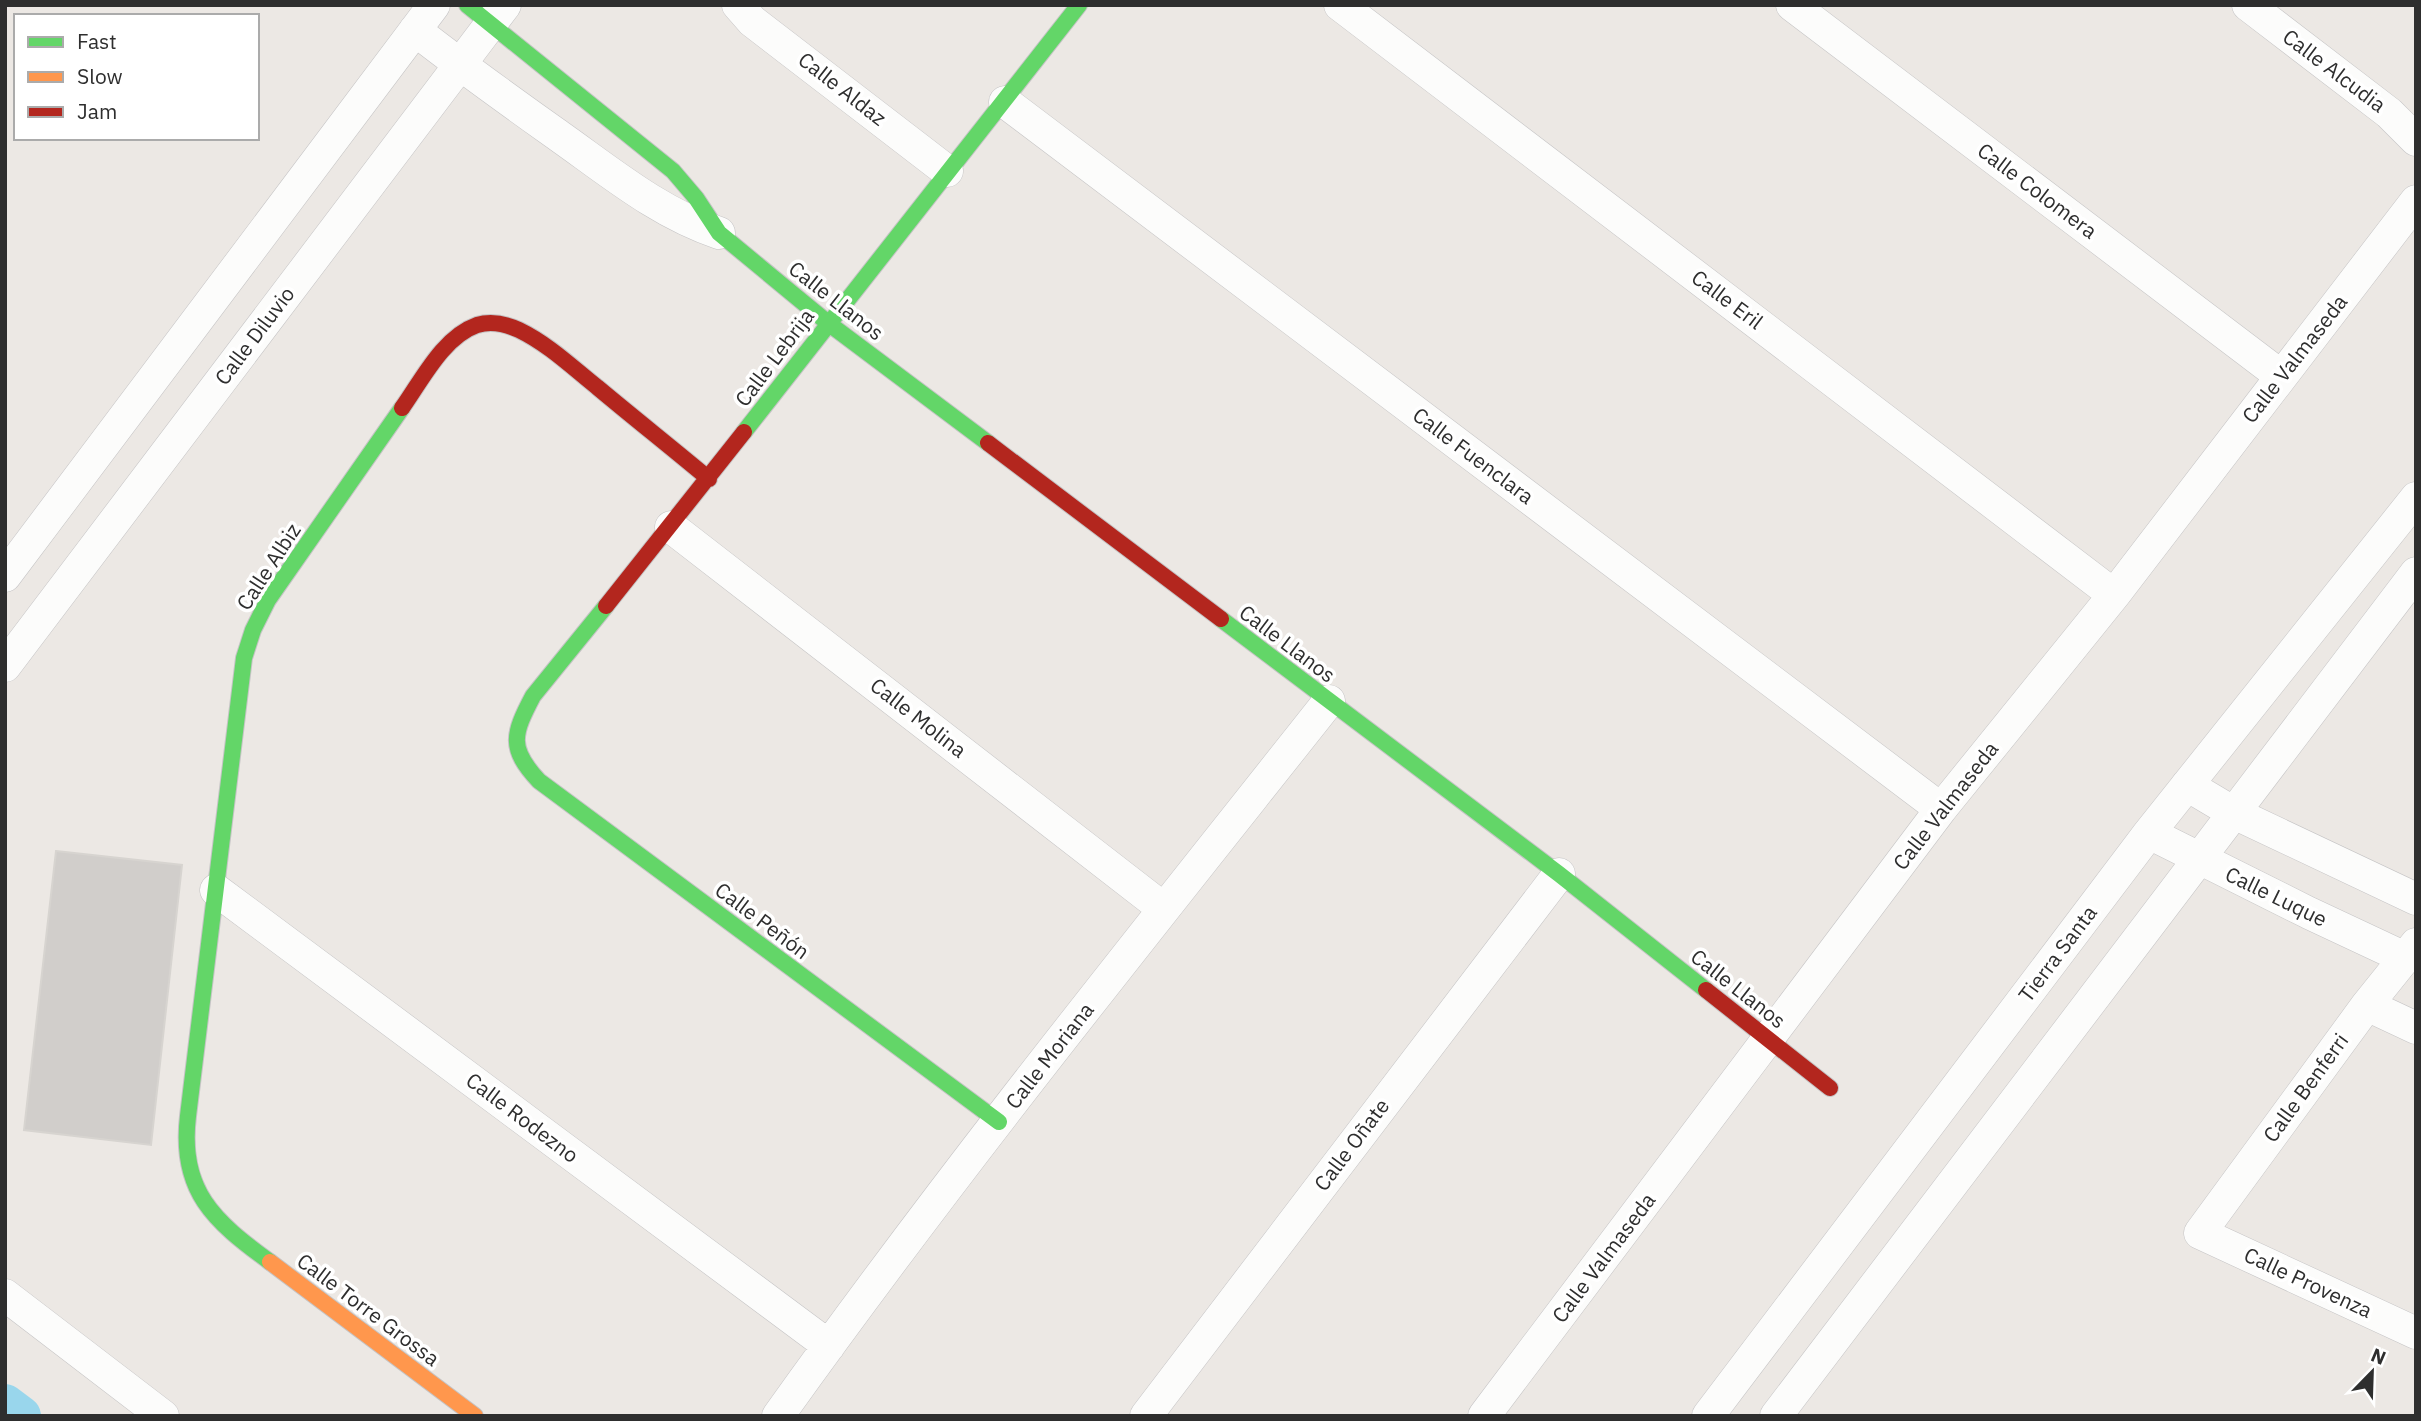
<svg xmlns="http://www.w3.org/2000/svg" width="2421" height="1421" font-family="'IBM Plex Sans',sans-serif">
  <rect width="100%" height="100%" fill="#ece8e4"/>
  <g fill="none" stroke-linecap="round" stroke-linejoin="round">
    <path stroke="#99d6ec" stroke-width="40" d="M5,1404L21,1416"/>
  </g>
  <path fill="#d1cecb" stroke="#d7d4d0" stroke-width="2" d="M56,851L182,865L151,1145L24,1130Z"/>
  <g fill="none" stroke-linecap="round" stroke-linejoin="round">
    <g stroke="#c5c4c5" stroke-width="33">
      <path id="street" d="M738,5L752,21L947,171
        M1340,5L2114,595
        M1792,5L2281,376
        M2248,5L2389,113L2416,140
        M415,30C462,67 510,101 559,136C610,172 659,213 719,233
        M1005,102L1941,809
        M671,527L1164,909
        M5,576L434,5
        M5,666L505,5
        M2187,785L2234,813L2416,899
        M2149,833L2309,913L2405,958
        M216,890L829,1346
        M2416,944L2367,1005L2200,1233L2416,1333
        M2367,1005L2416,1028
        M5,1295L163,1416
        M778,1416C953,1171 1142,937 1329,701
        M1146,1416L1559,874
        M1484,1416L1941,809L2114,595L2416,201
        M1708,1416L2149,833L2416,498
        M1776,1416L2416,573"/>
    </g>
    <g stroke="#c5c4c5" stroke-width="18">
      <path id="fast" d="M467,5L673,171L696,198L719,233L828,323L988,443
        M744,432L1079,5
        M606,606L533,696C513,734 508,748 539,781L999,1122
        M1221,619L1559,874L1706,990
        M270,1262C214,1221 179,1191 188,1116L244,658L253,630L268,600L402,408"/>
    </g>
    <g stroke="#c5c4c5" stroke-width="18">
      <path id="slow" d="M270,1262L475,1416"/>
    </g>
    <g stroke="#c5c4c5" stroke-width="18">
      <path id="jam" d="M402,408C422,380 443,337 477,325C491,321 506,324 519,330C548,344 572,367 597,387C634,418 672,448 709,479
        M988,443L1221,619
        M606,606L744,432
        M1706,990L1830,1088"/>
    </g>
    <use href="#street" stroke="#fcfcfb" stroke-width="32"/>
    <use href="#fast" stroke="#63d668" stroke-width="16"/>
    <use href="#slow" stroke="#ff974d" stroke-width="16"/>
    <use href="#jam" stroke="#b3261e" stroke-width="16"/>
  </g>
  <g text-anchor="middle" stroke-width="7" stroke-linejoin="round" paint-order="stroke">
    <g font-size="21" fill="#2e2e2e" stroke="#fff">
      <text transform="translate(2334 71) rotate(37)" y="7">Calle Alcudia</text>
      <text transform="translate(842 89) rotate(38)" y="7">Calle Aldaz</text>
      <text transform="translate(2037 191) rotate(37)" y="7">Calle Colomera</text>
      <text transform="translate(1727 300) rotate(37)" y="7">Calle Eril</text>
      <text transform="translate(836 301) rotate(38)" y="7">Calle Llanos</text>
      <text transform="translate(255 336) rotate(-53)" y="7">Calle Diluvio</text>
      <text transform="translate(775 358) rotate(-53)" y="7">Calle Lebrija</text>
      <text transform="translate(2295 359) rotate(-52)" y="7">Calle Valmaseda</text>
      <text transform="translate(1473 456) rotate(37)" y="7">Calle Fuenclara</text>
      <text transform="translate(269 567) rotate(-57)" y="7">Calle Albiz</text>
      <text transform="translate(1287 644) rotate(37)" y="7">Calle Llanos</text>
      <text transform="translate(918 718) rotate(38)" y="7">Calle Molina</text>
      <text transform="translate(1946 806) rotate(-52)" y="7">Calle Valmaseda</text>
      <text transform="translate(2276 897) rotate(26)" y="7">Calle Luque</text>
      <text transform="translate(762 921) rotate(37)" y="7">Calle Peñón</text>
      <text transform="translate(2058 954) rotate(-53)" y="7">Tierra Santa</text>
      <text transform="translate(1738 989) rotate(38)" y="7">Calle Llanos</text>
      <text transform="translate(1050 1056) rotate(-52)" y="7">Calle Moriana</text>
      <text transform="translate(2306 1088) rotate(-54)" y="7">Calle Benferri</text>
      <text transform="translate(522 1118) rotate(37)" y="7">Calle Rodezno</text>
      <text transform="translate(1352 1145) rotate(-53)" y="7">Calle Oñate</text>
      <text transform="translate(1604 1258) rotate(-53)" y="7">Calle Valmaseda</text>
      <text transform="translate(2308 1283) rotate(25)" y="7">Calle Provenza</text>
      <text transform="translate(368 1310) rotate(37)" y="7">Calle Torre Grossa</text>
    </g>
  </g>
  <rect width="2421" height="1421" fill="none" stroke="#2e2e2e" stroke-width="14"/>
  <rect x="14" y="14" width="245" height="126" fill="#ffffff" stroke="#ababab" stroke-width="2"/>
  <rect x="28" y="37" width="35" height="10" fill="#63d668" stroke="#ababab" stroke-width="2"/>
  <text x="77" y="49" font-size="21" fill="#2e2e2e">Fast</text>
  <rect x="28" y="72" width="35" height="10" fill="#ff974d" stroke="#ababab" stroke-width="2"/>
  <text x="77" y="84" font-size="21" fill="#2e2e2e">Slow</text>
  <rect x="28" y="107" width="35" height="10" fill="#b3261e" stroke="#ababab" stroke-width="2"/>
  <text x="77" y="119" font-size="21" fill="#2e2e2e">Jam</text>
  <g transform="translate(2372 1372) rotate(23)" stroke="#ffffff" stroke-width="5" paint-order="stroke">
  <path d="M0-5L12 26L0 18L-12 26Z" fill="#2e2e2e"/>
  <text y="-10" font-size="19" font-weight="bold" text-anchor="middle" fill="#2e2e2e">N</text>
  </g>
</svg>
